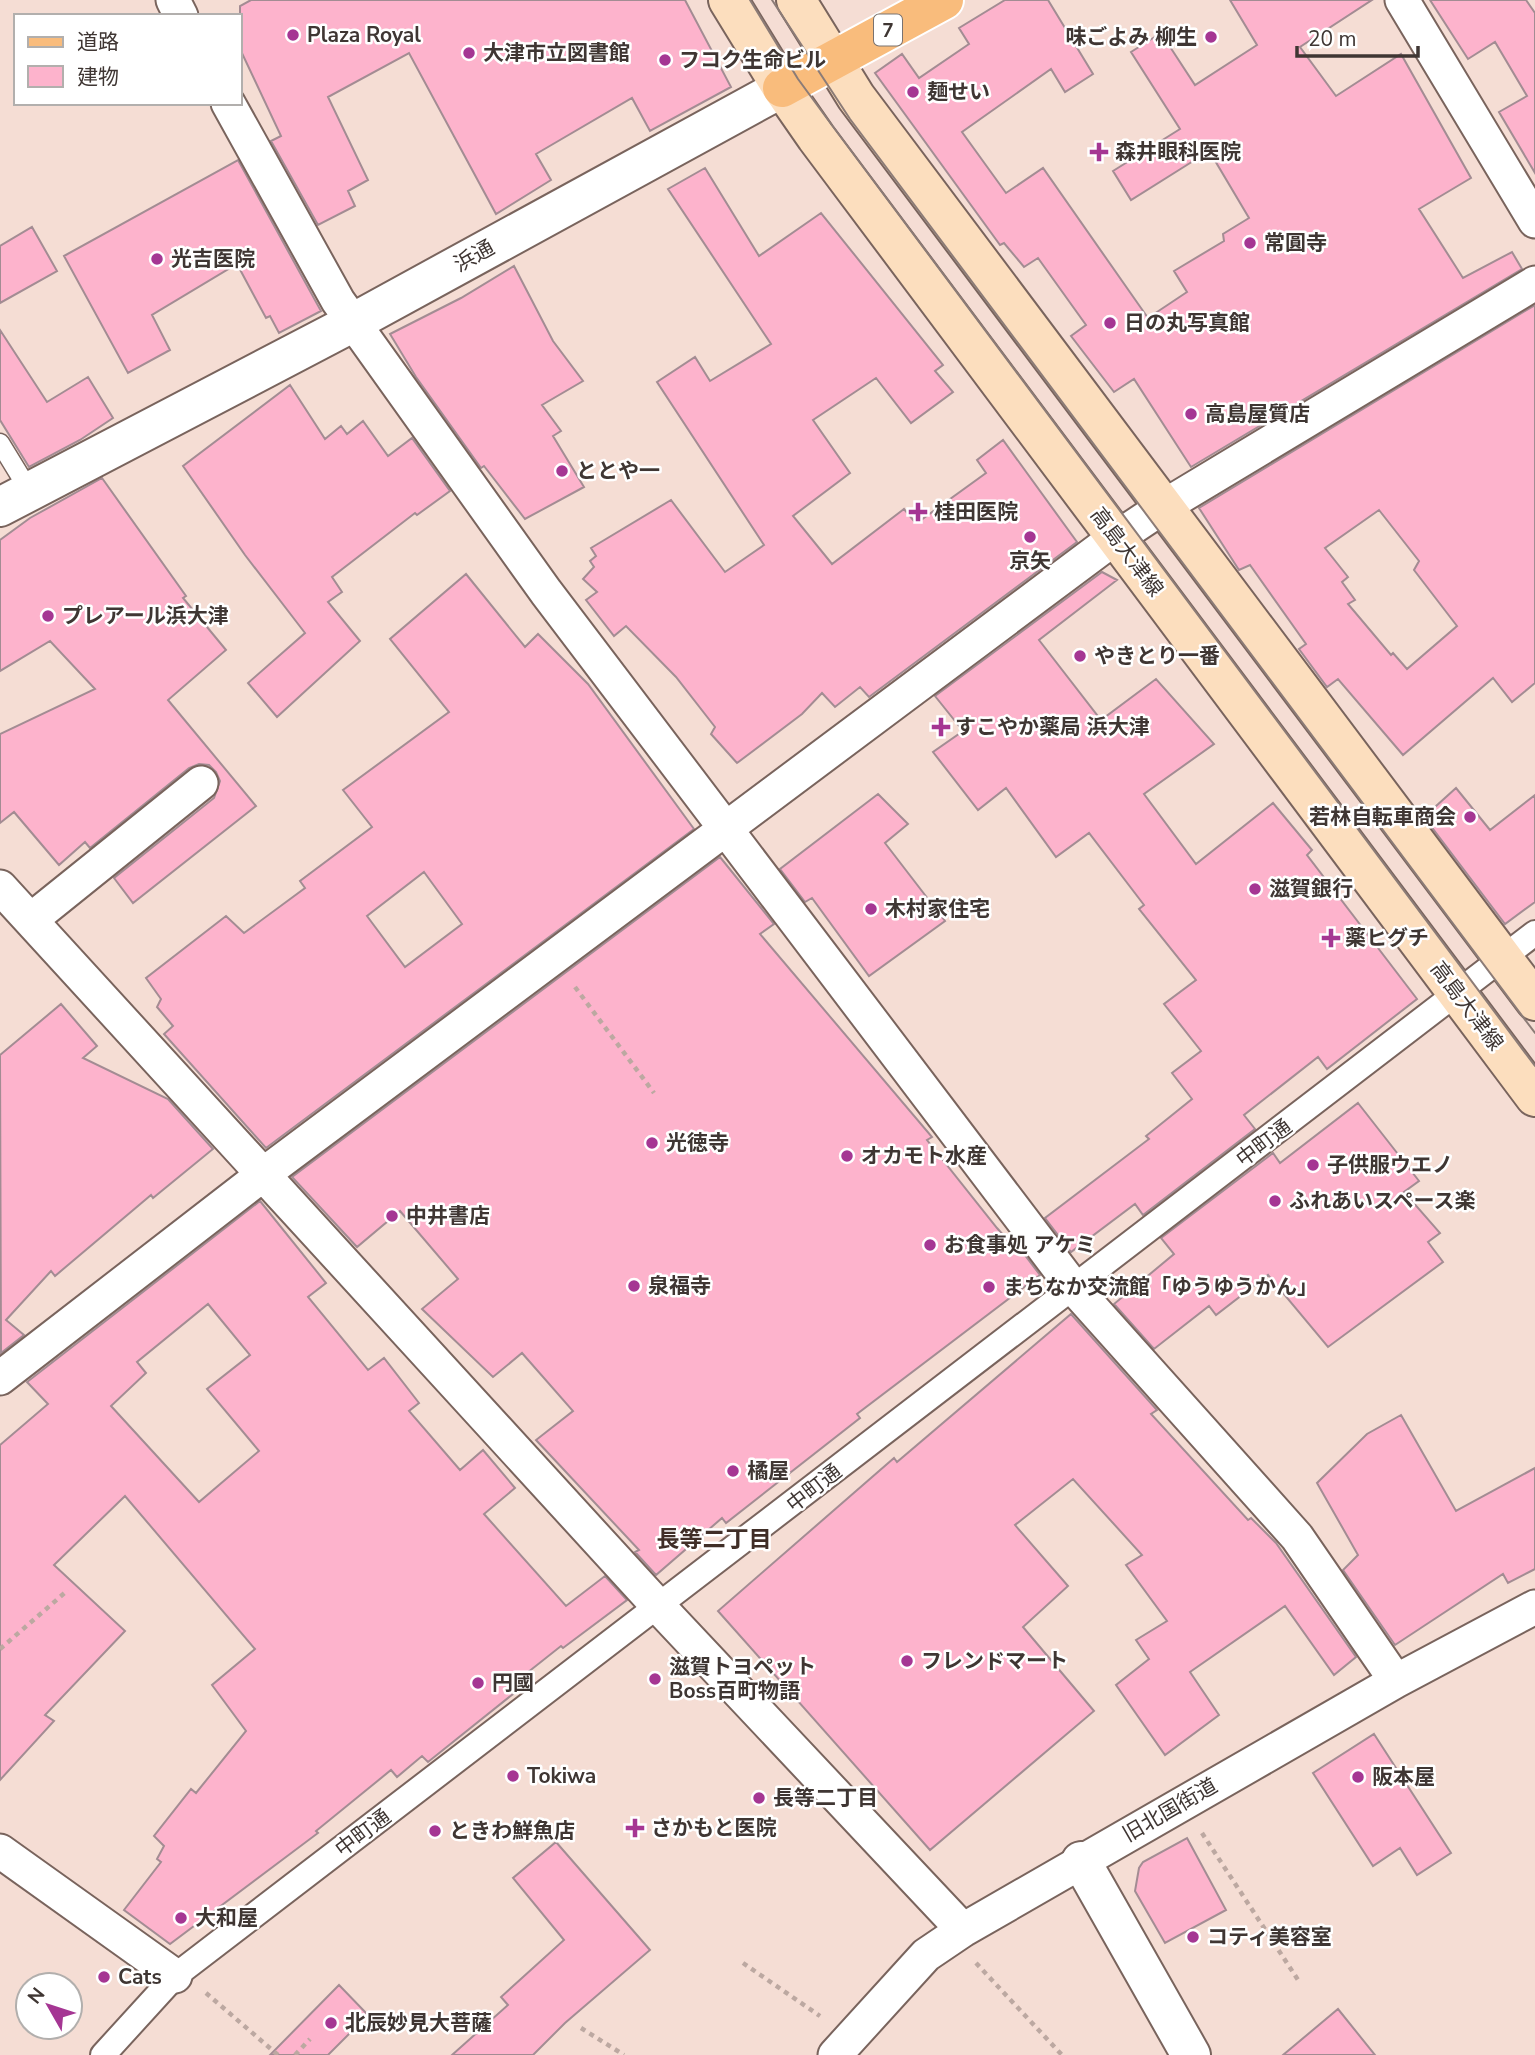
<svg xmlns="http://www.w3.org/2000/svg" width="1535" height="2055" font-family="'Nunito Sans','Noto Sans JP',sans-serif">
  <rect width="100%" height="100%" fill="#f5ddd4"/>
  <path fill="#fdb3cc" stroke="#a38c93" stroke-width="2" fill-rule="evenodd" d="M251,0H685L731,87L650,131L632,98L536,154L551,180L496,214L409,53L328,97L368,180L348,191L355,206L318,225L271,141L281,136L240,49V6Z
    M1005,0H1048L1093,74L1065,92L1051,69L962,132L1006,193L1043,168L1148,318L1187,292L1174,271L1224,241L1223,234L1249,218L1211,154L1200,161L1198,158L1131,200L1113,171L1180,129L1131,52L1161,33L1195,85L1257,45L1230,0H1372L1300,47L1336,96L1401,54L1471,178L1419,209L1463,278L1512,252L1522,269L1191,467L1134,379L1114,392L1071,336L1086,325L1038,258L1024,267L1004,243L1000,245L875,73L902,54L919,78L969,44L959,28Z
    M1430,0H1526L1535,13V173L1499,112L1527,96L1495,42L1468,59Z
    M238,160L321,311L279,333L270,316L266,318L237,264L152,315L170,350L128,373L64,256Z
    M705,168L759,256L821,213L943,365L935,371L953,392L911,423L876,378L813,420L850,473L793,516L832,564L904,509L914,521L919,517L921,520L986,473L977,460L1003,440L1077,542L869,697L860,687L835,707L822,693L802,714L737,763L711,734L715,727L676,677L626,626L614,636L586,600L597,592L583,579L594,567L590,561L596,556L591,548L671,500L725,572L764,545L657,382L695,357L710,381L771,344L668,189Z
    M32,227L57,271L0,303V246Z
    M514,266L553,341L583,381L542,405L561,431L553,436L584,487L525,519L484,466L481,468L416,377L390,334L461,298Z
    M1535,305V683L1512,702L1493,678L1403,755L1338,679L1327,687L1299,649L1306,644L1250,565L1239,570L1199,508ZM1379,510L1419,561L1414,570L1457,626L1407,669L1393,653L1391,655L1348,604L1355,600L1342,582L1348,577L1325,548Z
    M0,330L47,402L88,377L113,418L80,440L29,467L0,420Z
    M290,385L325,439L341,426L347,434L363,421L388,456L412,438L450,491L417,515L415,513L332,577L342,592L328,602L360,641L277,717L248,683L305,633L245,555L183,466Z
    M102,478L186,596L183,598L226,650L168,700L256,806L133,903L114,878L214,798L220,781L216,772L209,765L199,764L189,768L90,848L85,842L59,865L14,812L0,823V734L95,689L50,641L0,671V540L30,518Z
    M1102,572L1117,580L1039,640L1101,720L1156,679L1214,744L1144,794L1196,864L1273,803L1312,850L1307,855L1417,999L1327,1069L1318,1057L1244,1115L1255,1129L1143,1215L1135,1204L1071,1252L1045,1218L1149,1139L1146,1136L1192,1099L1172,1073L1201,1051L1164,1004L1196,980L1139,909L1144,905L1089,833L1056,857L1006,788L978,810L933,752L963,731L935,696Z
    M466,574L525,647L538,634L588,684L694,829L266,1148L164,1034L173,1026L157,1007L161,999L146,978L226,916L244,933L305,888L300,881L372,827L343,790L449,712L390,639ZM424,872L462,924L405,967L367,916Z
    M1456,788L1490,830L1535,795V902L1505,924L1424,817Z
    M878,794L908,824L885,843L945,921L869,976L812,898L805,902L780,869Z
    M720,857L774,924L760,934L932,1137L927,1140L997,1228L1012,1245L1015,1242L1040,1275L857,1414L860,1418L726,1523L722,1518L656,1575L635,1552L639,1550L536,1440L573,1411L522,1353L493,1377L422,1309L458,1279L400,1211L357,1247L292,1177Z
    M61,1004L97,1046L83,1058L168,1099L213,1149L153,1198L151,1195L55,1276L51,1271L6,1320L24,1335L1,1353L0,1055Z
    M1358,1103L1419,1181L1404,1192L1440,1233L1428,1242L1443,1262L1328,1347L1268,1275L1216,1315L1209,1306L1154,1349L1114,1304L1174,1254L1161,1238L1273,1153L1280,1163Z
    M260,1201L326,1283L308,1297L368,1370L384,1358L419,1403L409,1411L460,1470L483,1450L515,1488L484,1514L566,1606L605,1576L627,1600L563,1648L561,1646L508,1688L513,1694L428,1762L422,1756L397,1777L391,1770L316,1831L318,1833L170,1944L124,1910L161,1862L157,1859L164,1846L154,1836L191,1789L196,1793L246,1731L212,1685L255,1649L125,1496L54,1565L125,1631L45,1715L54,1721L0,1780V1445L48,1404L27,1382ZM208,1304L250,1355L207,1389L259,1451L199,1502L111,1406L146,1373L137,1362Z
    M1071,1314L1157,1410L1151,1414L1248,1520L1251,1518L1276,1543L1356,1657L1334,1675L1285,1606L1190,1672L1219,1715L1165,1755L1116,1685L1149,1659L1136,1640L1167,1621L1126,1565L1142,1555L1073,1479L1015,1525L1068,1586L1023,1627L1094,1711L930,1850L718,1611L894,1458L897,1462Z
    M1401,1415L1456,1511L1535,1468V1569L1508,1583L1503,1574L1395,1645L1343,1570L1358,1555L1317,1483L1367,1434Z
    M1374,1734L1451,1853L1417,1875L1400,1848L1373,1866L1313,1773Z
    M1187,1838L1226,1910L1165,1943L1135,1891L1139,1868L1143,1862Z
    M556,1842L650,1950L565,2023L533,2055H452L508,2005L501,1997L564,1940L513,1878Z
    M339,1985L368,2015L328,2055H270Z
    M1338,2009L1375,2055H1283Z"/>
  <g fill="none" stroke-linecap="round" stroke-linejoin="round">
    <g stroke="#79645d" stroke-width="21">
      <path id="service" d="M0,443L30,492"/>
    </g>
    <g stroke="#79645d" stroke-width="28">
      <path id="pedestrian" d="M103,2055L175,1976L1535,933"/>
    </g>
    <g stroke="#79645d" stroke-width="37">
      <path id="minor" d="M173,0L181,16
        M1402,0L1535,221
        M228,103L338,301L546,592L1074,1288L1297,1537L1396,1681
        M0,887L659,1607L963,1930
        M32,919L201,783
        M0,1378L265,1173L1100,549L1163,507L1535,283
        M0,1851L175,1976
        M835,2055L926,1955L963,1930L1396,1681L1535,1607"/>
    </g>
    <g stroke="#79645d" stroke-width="42">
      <path id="tertiary" d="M0,507L354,322L782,88
        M1081,1861L1191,2055"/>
    </g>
    <g stroke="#79645d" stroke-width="42">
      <path id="secondary" d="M728,0L782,88L816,137L1535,1097
        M796,0L856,97L1535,1001"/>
    </g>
    <g stroke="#fff" stroke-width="42">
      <path id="primary" d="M782,88L944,0"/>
    </g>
    <path stroke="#bca8a1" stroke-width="4.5" stroke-dasharray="5 5" stroke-linecap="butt" d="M575,987L654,1093
      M0,1649L68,1590
      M1202,1833L1300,1983
      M743,1963L820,2016
      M976,1963L1062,2055
      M206,1993L278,2055
      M581,2028L624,2055
      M295,2055L310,2039"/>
    <use href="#service" stroke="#fff" stroke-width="18"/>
    <use href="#pedestrian" stroke="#fff" stroke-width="24"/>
    <use href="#minor" stroke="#fff" stroke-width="33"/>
    <use href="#tertiary" stroke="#fff" stroke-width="38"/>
    <use href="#secondary" stroke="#fcdebe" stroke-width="38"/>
    <use href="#primary" stroke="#f9bc7c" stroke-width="38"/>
    <path stroke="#8c7c77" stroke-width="2" d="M750,0L798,79L834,128L1535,1066
      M772,0L850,119L1535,1033"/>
  </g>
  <g fill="#a53693" stroke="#fff" stroke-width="2.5">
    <circle cx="293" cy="35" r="7"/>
    <circle cx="1211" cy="37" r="7"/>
    <circle cx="469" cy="53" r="7"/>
    <circle cx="665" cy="60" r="7"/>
    <circle cx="913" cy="92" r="7"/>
    <path d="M1095.5 141.5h7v7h7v7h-7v7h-7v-7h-7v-7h7z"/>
    <circle cx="1250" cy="243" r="7"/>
    <circle cx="157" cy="259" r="7"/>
    <circle cx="1110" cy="323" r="7"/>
    <circle cx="1191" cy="414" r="7"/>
    <circle cx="562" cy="471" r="7"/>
    <path d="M914.5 501.5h7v7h7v7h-7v7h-7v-7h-7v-7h7z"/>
    <circle cx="1030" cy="537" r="7"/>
    <circle cx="48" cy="616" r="7"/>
    <circle cx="1080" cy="656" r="7"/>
    <path d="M937.5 716.5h7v7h7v7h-7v7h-7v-7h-7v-7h7z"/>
    <circle cx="1470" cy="817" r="7"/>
    <circle cx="1255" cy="889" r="7"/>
    <circle cx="871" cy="909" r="7"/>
    <path d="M1327.5 927.5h7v7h7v7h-7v7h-7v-7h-7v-7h7z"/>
    <circle cx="652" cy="1143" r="7"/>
    <circle cx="847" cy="1156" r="7"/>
    <circle cx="1313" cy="1165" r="7"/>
    <circle cx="1275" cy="1201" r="7"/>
    <circle cx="392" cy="1216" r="7"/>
    <circle cx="930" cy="1245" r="7"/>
    <circle cx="634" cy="1286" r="7"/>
    <circle cx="989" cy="1287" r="7"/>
    <circle cx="733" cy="1471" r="7"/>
    <circle cx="907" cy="1661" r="7"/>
    <circle cx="655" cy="1679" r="7"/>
    <circle cx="478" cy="1683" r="7"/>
    <circle cx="513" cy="1776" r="7"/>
    <circle cx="1358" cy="1777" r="7"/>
    <circle cx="759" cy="1798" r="7"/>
    <path d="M631.5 1817.5h7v7h7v7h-7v7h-7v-7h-7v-7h7z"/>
    <circle cx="435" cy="1831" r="7"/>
    <circle cx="181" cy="1918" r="7"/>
    <circle cx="1193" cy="1937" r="7"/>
    <circle cx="104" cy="1977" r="7"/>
    <circle cx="331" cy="2023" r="7"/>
  </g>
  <g text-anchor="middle" stroke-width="5" stroke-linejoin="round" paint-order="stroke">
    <rect fill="#fff" stroke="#797270" stroke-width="2" x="874" y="14.5" width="28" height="31" rx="5"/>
    <g font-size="19" font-weight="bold" fill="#3f3633">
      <text x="888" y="37">7</text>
    </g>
    <g font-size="21" font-weight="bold" fill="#3f3633" stroke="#fff" text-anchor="start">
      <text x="307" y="42">Plaza Royal</text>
      <text x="1197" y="44" text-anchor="end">味ごよみ 柳生</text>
      <text x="483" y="60">大津市立図書館</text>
      <text x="679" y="67">フコク生命ビル</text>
      <text x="927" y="99">麺せい</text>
      <text x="1115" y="159">森井眼科医院</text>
      <text x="1264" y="250">常圓寺</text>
      <text x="171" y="266">光吉医院</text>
      <text x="1124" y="330">日の丸写真館</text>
      <text x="1205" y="421">高島屋質店</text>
      <text x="576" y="478">ととや一</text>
      <text x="934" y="519">桂田医院</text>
      <text x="1030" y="568" text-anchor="middle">京矢</text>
      <text x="62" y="623">プレアール浜大津</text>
      <text x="1094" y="663">やきとり一番</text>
      <text x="955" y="734">すこやか薬局 浜大津</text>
      <text x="1456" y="824" text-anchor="end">若林自転車商会</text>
      <text x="1269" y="896">滋賀銀行</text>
      <text x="885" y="916">木村家住宅</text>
      <text x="1345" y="945">薬ヒグチ</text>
      <text x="666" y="1150">光徳寺</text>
      <text x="861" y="1163">オカモト水産</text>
      <text x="1327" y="1172">子供服ウエノ</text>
      <text x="1289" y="1208">ふれあいスペース楽</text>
      <text x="406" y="1223">中井書店</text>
      <text x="944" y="1252">お食事処 アケミ</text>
      <text x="648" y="1293">泉福寺</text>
      <text x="1003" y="1294">まちなか交流館「ゆうゆうかん」</text>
      <text x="747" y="1478">橘屋</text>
      <text x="921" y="1668">フレンドマート</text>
      <text x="669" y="1674">滋賀トヨペット<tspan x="669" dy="24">Boss百町物語</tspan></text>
      <text x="492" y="1690">円國</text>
      <text x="527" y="1783">Tokiwa</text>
      <text x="1372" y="1784">阪本屋</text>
      <text x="773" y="1805">長等二丁目</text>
      <text x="651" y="1835">さかもと医院</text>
      <text x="449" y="1838">ときわ鮮魚店</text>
      <text x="195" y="1925">大和屋</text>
      <text x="1207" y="1944">コティ美容室</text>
      <text x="118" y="1984">Cats</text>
      <text x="345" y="2030">北辰妙見大菩薩</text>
    </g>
    <g font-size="21" fill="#3f3633" stroke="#fff">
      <text transform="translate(474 256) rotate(-29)" y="7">浜通</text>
      <text transform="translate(1127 552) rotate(53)" y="7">高島大津線</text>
      <text transform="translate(1467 1006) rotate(53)" y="7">高島大津線</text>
      <text transform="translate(1264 1143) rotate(-37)" y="7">中町通</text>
      <text transform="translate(814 1488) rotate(-38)" y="7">中町通</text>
      <text transform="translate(1170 1810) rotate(-30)" y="7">旧北国街道</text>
      <text transform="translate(363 1833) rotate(-37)" y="7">中町通</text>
    </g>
    <g font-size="23" font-weight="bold" fill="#402e27" stroke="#fff">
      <text x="714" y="1547">長等二丁目</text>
    </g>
  </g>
  <rect x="14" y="14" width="228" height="91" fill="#ffffff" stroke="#b2afad" stroke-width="2"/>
  <rect x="28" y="37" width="35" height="10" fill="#f9bc7c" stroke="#b2afad" stroke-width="2"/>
  <text x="77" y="49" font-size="21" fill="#3f3633">道路</text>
  <rect x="28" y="66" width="35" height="21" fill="#fdb3cc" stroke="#b2afad" stroke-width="2"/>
  <text x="77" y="84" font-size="21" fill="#3f3633">建物</text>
  <g transform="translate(49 2006) rotate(309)"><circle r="33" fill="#ffffff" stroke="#b2afad" stroke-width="2"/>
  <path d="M0-5L12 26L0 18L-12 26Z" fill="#a53693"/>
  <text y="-10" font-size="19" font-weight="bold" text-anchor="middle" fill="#3f3633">N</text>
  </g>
  <path d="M1297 46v10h121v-10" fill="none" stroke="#3f3633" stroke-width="3.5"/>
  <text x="1308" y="46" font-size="21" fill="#3f3633" stroke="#ffffff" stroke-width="5" paint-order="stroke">20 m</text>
</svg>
